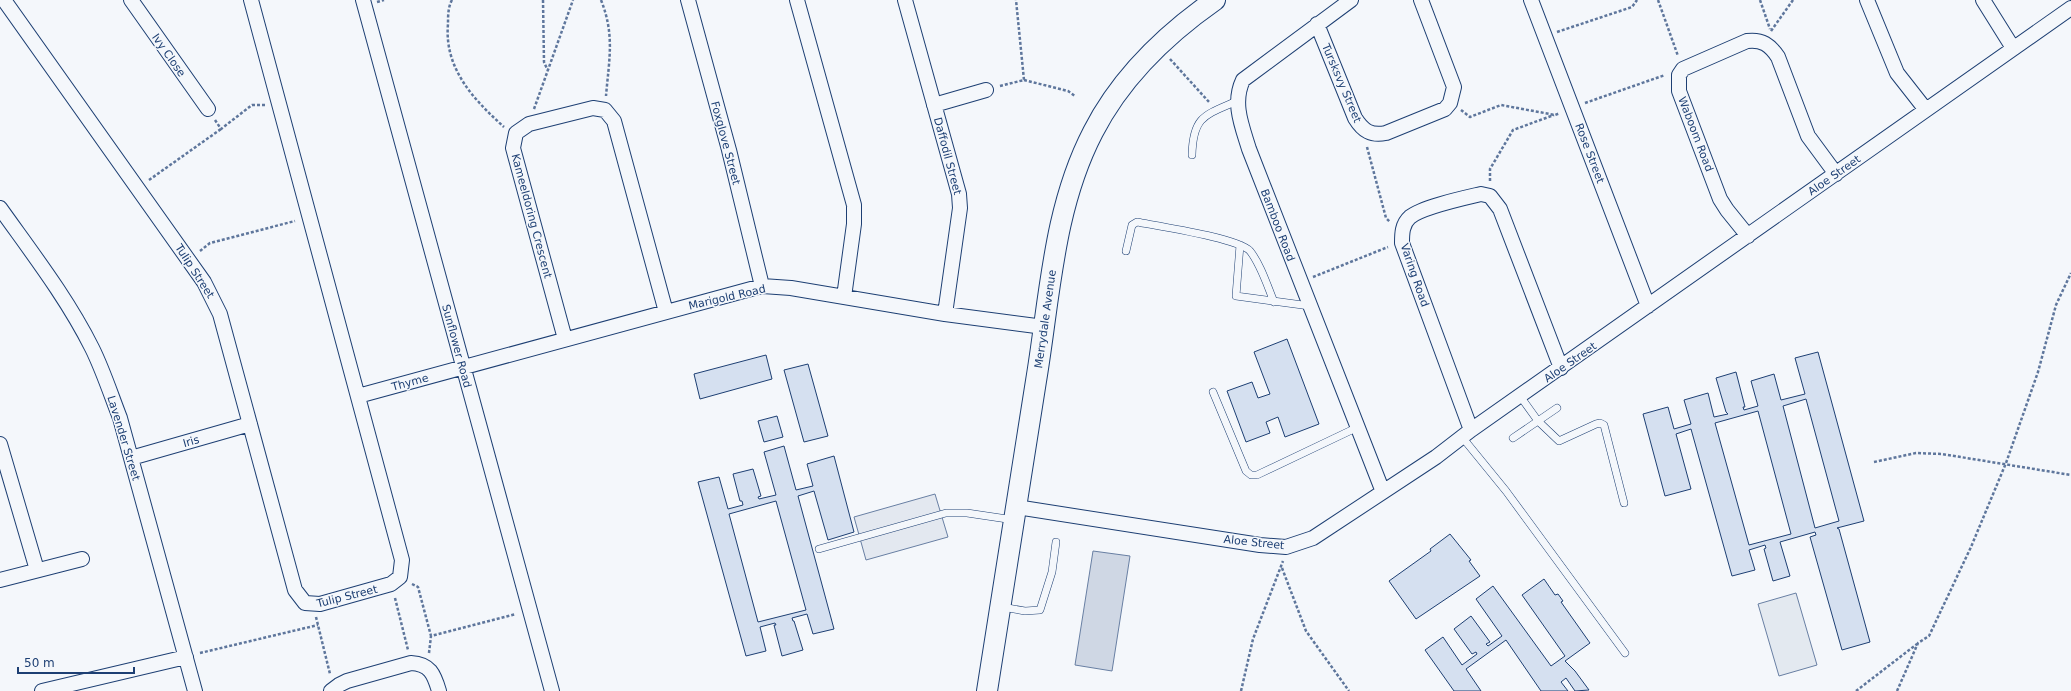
<svg xmlns="http://www.w3.org/2000/svg" width="2071" height="691" font-family="'DejaVu Sans',sans-serif">
  <rect width="100%" height="100%" fill="#f4f7fb"/>
  <path fill="#e3e9f0" stroke="#687fa3" d="M1796,593L1817,665L1779,676L1758,604Z"/>
  <path fill="#e3e8f0" stroke="#687fa3" d="M935,494L948,537L866,560L854,517Z"/>
  <path fill="#cfd7e4" stroke="#687fa3" d="M1093,551L1130,556L1112,671L1075,665Z"/>
  <path fill="#d5e0f0" stroke="#1d3f73" fill-rule="evenodd" d="M1287,339L1319,424L1285,437L1278,417L1266,422L1270,433L1246,442L1227,391L1252,382L1258,398L1270,394L1254,352Z
    M1818,352L1864,521L1837,528L1839,529L1870,642L1842,650L1810,537L1816,535L1815,532L1780,542L1790,576L1773,581L1764,549L1766,548L1765,545L1749,550L1755,570L1732,576L1691,429L1676,434L1691,489L1665,496L1643,414L1668,407L1674,429L1691,424L1684,400L1708,393L1714,417L1728,414L1726,412L1716,378L1736,372L1745,407H1743L1744,410L1758,406L1751,381L1774,374L1781,400L1805,394L1795,358ZM1806,399L1839,521L1815,528L1783,406ZM1758,411L1791,534L1749,545L1715,423Z
    M766,355L772,379L700,399L694,374Z
    M808,364L828,436L804,442L784,370Z
    M777,416L783,437L764,442L758,421Z
    M784,446L796,490L813,486L807,464L834,456L854,532L828,540L814,491L798,496L834,629L813,634L807,614L792,618L793,621H794L803,650L782,656L774,625H776L775,623L760,627L766,651L746,656L698,482L719,477L728,509L743,505L742,501H740L733,474L753,469L761,496L758,497L759,499L776,495L764,452ZM776,501L806,610L758,622L729,514Z
    M1450,534L1471,560L1469,561L1480,576L1416,619L1389,581L1431,551L1430,549Z
    M1544,579L1555,595L1558,594L1563,601L1561,602L1590,643L1565,661L1575,671L1589,690L1575,691L1566,678L1561,682L1568,691H1541L1506,640L1466,669L1481,691H1454L1425,650L1443,637L1462,665L1477,654L1476,652L1472,654L1454,629L1471,616L1490,642L1486,644L1488,646L1502,636L1476,599L1493,586L1551,666L1565,656L1522,595Z"/>
  <g fill="none" stroke-linecap="round" stroke-linejoin="round">
    <g stroke="#1d3f73" stroke-width="8">
      <path id="lane" d="M1192,155C1193,116 1205,115 1237,101
        M1240,245L1236,296L1310,306
        M1126,251L1132,225L1137,222C1158,226 1238,238 1250,251C1261,265 1267,285 1274,302
        M1213,392L1246,471L1251,475H1257L1358,427
        M1520,396L1538,421L1559,441L1596,424L1600,423L1604,425L1624,503
        M1462,437L1506,491L1625,653
        M1513,438L1557,408
        M819,549L946,513H967L1014,520
        M1002,607L1025,611L1040,610L1052,572L1056,542"/>
    </g>
    <g stroke="#1d3f73" stroke-width="16">
      <path id="street" d="M4,0L204,282L220,314L295,590L305,603L320,604L391,584L400,577L402,560L251,0
        M131,0L208,109
        M363,0L552,691
        M688,0L729,150L762,286
        M797,0L854,205V224L844,297
        M905,0L959,194L960,208L945,314
        M1351,0L1243,80C1232,103 1242,126 1249,149L1383,492
        M1531,0L1648,306
        M1867,0L1897,73L1926,110
        M1983,0L2013,48
        M1317,24L1355,118C1363,131 1371,136 1386,133L1445,109L1450,103L1454,87L1421,0
        M934,105L986,90
        M0,208C32,253 67,298 92,348C103,370 111,395 120,418L195,691
        M1748,236L1727,210L1720,199L1679,91V75L1683,69L1747,41C1762,39 1770,45 1778,57L1808,136L1836,174
        M565,339L513,148L516,133L529,124L593,108L605,110L614,121L666,312
        M358,396L762,286L791,288L945,314L1044,327
        M1471,430L1402,243C1402,234 1402,224 1410,217C1422,207 1464,198 1481,194L1490,196L1500,209L1561,368
        M0,444L37,570
        M131,458L250,424
        M1016,507L1260,545L1286,547L1313,538L1436,457L1471,430L2071,8
        M0,580L82,559
        M42,691L186,657
        M331,691L339,685L347,681L411,663C430,664 434,674 439,691"/>
    </g>
    <g stroke="#1d3f73" stroke-width="22">
      <path id="secondary" d="M987,691C1003,588 1020,485 1036,381C1050,297 1053,209 1093,132C1121,77 1165,35 1215,0"/>
    </g>
    <path stroke="#5e769c" stroke-width="2.5" stroke-dasharray="3 2" stroke-linecap="butt" d="M452,0C448,7 448,16 448,24C444,68 473,99 504,127
      M543,0L544,62L548,71
      M601,0C615,35 609,60 606,96
      M1658,0L1678,56
      M1760,0L1770,29
      M377,2L384,0
      M1771,31L1793,0
      M1557,32L1632,7L1637,0
      M1170,59L1209,102
      M1024,80L1068,91L1075,96
      M1000,86L1024,80L1016,0
      M1585,103L1665,75
      M534,109L573,0
      M1461,110L1470,117L1501,105L1555,115L1560,113
      M215,120L221,129L252,105H265
      M1367,147L1386,218L1390,222
      M149,180L221,129
      M1490,181V169L1513,130L1554,115
      M200,251L210,243L295,221
      M1313,277L1388,247
      M1874,462L1916,453L1942,454L2071,475
      M1282,568L1306,631L1349,691
      M412,584L418,587L431,636
      M395,598L408,650
      M316,617L330,674
      M200,653L318,625
      M429,653L431,636L516,614
      M1241,691L1253,639L1283,561
      M1856,691L1917,644
      M1897,691L1918,643L1929,636L1971,547L2006,463L2038,372L2056,305L2071,273"/>
    <use href="#lane" stroke="#f4f7fb" stroke-width="7"/>
    <use href="#street" stroke="#f4f7fb" stroke-width="14"/>
    <use href="#secondary" stroke="#f4f7fb" stroke-width="20"/>
  </g>
  <g text-anchor="middle" stroke-width="3" stroke-linejoin="round" paint-order="stroke">
    <g font-size="11" fill="#1d3f73" stroke="#f4f7fb">
      <text transform="translate(169 55) rotate(55)" y="4">Ivy Close</text>
      <text transform="translate(1342 83) rotate(67)" y="4">Tursksvy Street</text>
      <text transform="translate(1696 134) rotate(69)" y="4">Waboom Road</text>
      <text transform="translate(726 143) rotate(75)" y="4">Foxglove Street</text>
      <text transform="translate(1590 153) rotate(69)" y="4">Rose Street</text>
      <text transform="translate(948 156) rotate(75)" y="4">Daffodil Street</text>
      <text transform="translate(1834 175) rotate(-35)" y="4">Aloe Street</text>
      <text transform="translate(532 216) rotate(75)" y="4">Kameeldoring Crescent</text>
      <text transform="translate(1278 225) rotate(69)" y="4">Bamboo Road</text>
      <text transform="translate(195 271) rotate(57)" y="4">Tulip Street</text>
      <text transform="translate(1415 275) rotate(71)" y="4">Varing Road</text>
      <text transform="translate(727 297) rotate(-13)" y="4">Marigold Road</text>
      <text transform="translate(1045 319) rotate(-82)" y="4">Merrydale Avenue</text>
      <text transform="translate(457 346) rotate(75)" y="4">Sunflower Road</text>
      <text transform="translate(1570 362) rotate(-35)" y="4">Aloe Street</text>
      <text transform="translate(410 382) rotate(-15)" y="4">Thyme</text>
      <text transform="translate(124 438) rotate(73)" y="4">Lavender Street</text>
      <text transform="translate(191 441) rotate(-16)" y="4">Iris</text>
      <text transform="translate(1254 542) rotate(6)" y="4">Aloe Street</text>
      <text transform="translate(347 596) rotate(-14)" y="4">Tulip Street</text>
    </g>
  </g>
  <path d="M18 667v6h116v-6" fill="none" stroke="#1d3f73" stroke-width="2"/>
  <text x="24" y="667" font-size="12" fill="#1d3f73" stroke="#f4f7fb" stroke-width="3" paint-order="stroke">50 m</text>
</svg>
